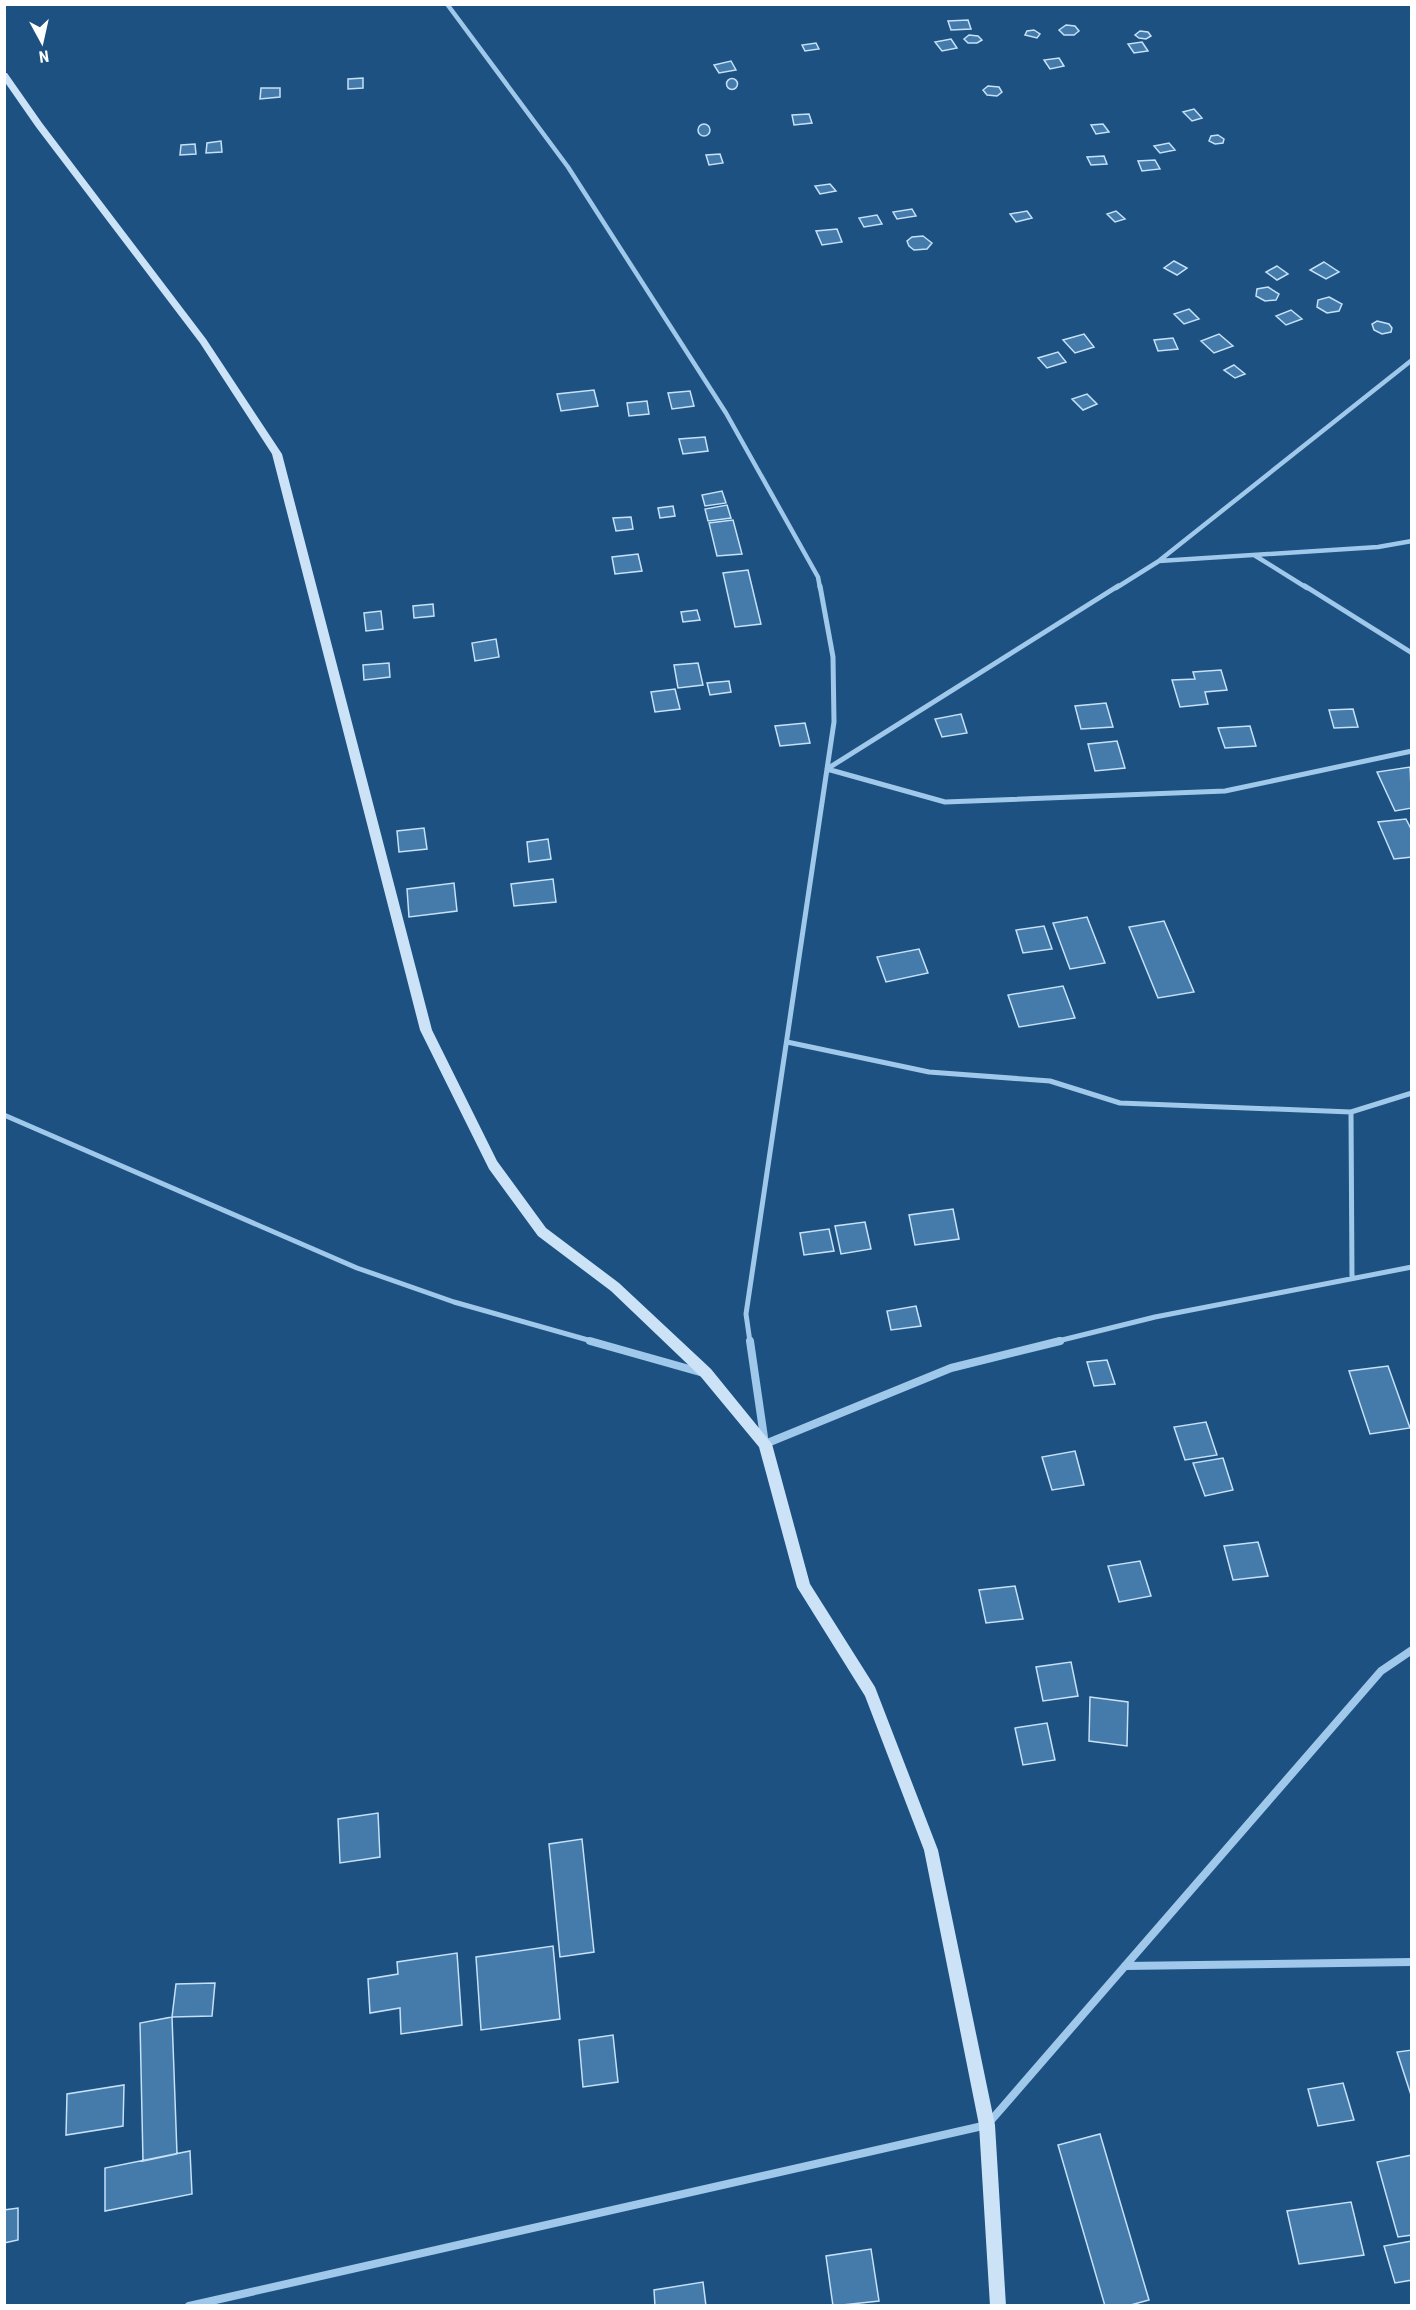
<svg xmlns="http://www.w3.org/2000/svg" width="1416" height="2310" font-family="'Roboto Condensed',sans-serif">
  <rect width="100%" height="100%" fill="#1c5181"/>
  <path fill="#447bab" stroke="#c5e0f7" stroke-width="1.5" d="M968,20L971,29L951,30L948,21Z
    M1066,25L1075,26L1079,31L1074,35H1064L1059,30Z
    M1034,30L1040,34L1037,38L1025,35L1027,31Z
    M1140,31L1148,32L1151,36L1146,39L1139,38L1135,35Z
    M969,35L978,36L982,40L977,43H968L964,39Z
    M951,39L957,48L942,51L935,42Z
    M1142,42L1148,51L1134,53L1128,44Z
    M816,43L819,49L805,51L802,45Z
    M1059,58L1064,66L1050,69L1044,60Z
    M731,61L736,70L719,73L714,65Z
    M363,78V88L348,89V79Z
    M726.5 84a5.5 5.5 0 1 1 11 0a5.5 5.5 0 1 1-11 0Z
    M988,86L999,87L1002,92L997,96L987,95L983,90Z
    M261,88H280V97L260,99Z
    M1194,109L1202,118L1192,121L1183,112Z
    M809,114L812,123L794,125L792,115Z
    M1103,124L1109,132L1096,134L1091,125Z
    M698 130a6 6 0 1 1 12 0a6 6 0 1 1-12 0Z
    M1218,135L1224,139L1223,143L1215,144L1209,141L1211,136Z
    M221,141L222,152L206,153L207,143Z
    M1169,143L1175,150L1160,153L1154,146Z
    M195,144L196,154L180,155L181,145Z
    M720,154L723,163L709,165L706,155Z
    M1104,156L1107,164L1091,165L1087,157Z
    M1155,160L1160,169L1142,171L1138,161Z
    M830,184L836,191L820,194L815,186Z
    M912,209L916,216L897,219L893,212Z
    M1027,211L1032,218L1016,222L1010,214Z
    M1116,211L1125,219L1115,222L1107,214Z
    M877,215L882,224L864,227L859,218Z
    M837,229L842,242L822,245L816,231Z
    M923,236L932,243L927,249L914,250L909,246L907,241L912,237Z
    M1174,261L1187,268L1177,275L1164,268Z
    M1324,262L1339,272L1326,279L1310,270Z
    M1277,266L1288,274L1277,280L1266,272Z
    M1268,287L1279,294L1276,300L1265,301L1256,296L1257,289Z
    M1329,297L1342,304L1339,311L1327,313L1317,307L1318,300Z
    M1189,309L1199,319L1184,324L1174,314Z
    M1291,310L1302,319L1286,325L1276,316Z
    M1377,321L1389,324L1392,328L1391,332L1382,334L1374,330L1372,324Z
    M1084,334L1094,347L1075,353L1063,340Z
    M1219,334L1233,346L1214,353L1201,341Z
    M1173,338L1178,349L1158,351L1154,340Z
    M1058,352L1066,362L1047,368L1038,358Z
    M1234,365L1245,374L1235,378L1224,370Z
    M594,390L598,406L561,411L557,394Z
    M690,391L694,406L672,409L668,393Z
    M1087,394L1097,404L1083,410L1072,399Z
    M647,401L649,414L629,416L627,403Z
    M705,437L708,451L683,454L679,439Z
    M722,491L726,503L705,506L702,495Z
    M727,505L731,518L708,521L705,509Z
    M673,506L675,516L660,518L658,508Z
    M631,517L633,529L616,531L613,518Z
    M733,520L742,554L717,556L709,523Z
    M638,554L642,571L615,574L612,557Z
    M748,570L761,624L735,627L723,573Z
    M433,604L434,616L414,618L413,606Z
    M697,610L700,620L683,622L681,612Z
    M381,611L383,629L366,631L364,613Z
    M496,639L499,657L475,661L472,643Z
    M389,663L390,677L364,680L363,665Z
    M698,663L703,685L678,688L674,665Z
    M1221,670L1227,690L1205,692L1208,704L1180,707L1172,680L1195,679L1193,672Z
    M729,681L731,692L710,695L707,683Z
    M675,689L680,709L655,712L651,692Z
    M1106,703L1113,727L1081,729L1075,706Z
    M1353,709L1358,727L1334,728L1329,710Z
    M961,714L967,733L942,737L935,719Z
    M805,723L810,743L780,746L775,726Z
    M1250,726L1256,746L1225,748L1218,728Z
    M1117,741L1125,768L1095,771L1088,744Z
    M1410,767L1412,808L1395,811L1377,772Z
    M1406,819L1412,831V857L1394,859L1378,822Z
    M424,828L427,849L399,852L397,831Z
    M548,839L551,859L529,862L527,842Z
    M553,879L556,902L514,906L511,884Z
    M454,883L457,911L409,917L407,889Z
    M1087,917L1105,963L1070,969L1053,923Z
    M1164,921L1194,992L1158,998L1129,927Z
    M1044,926L1052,949L1023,953L1016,930Z
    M919,949L928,973L886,982L877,957Z
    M1063,986L1075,1018L1019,1027L1008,995Z
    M953,1209L959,1239L915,1245L909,1215Z
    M865,1222L871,1249L841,1254L835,1226Z
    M829,1229L834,1251L804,1255L800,1233Z
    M916,1306L921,1326L891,1330L887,1311Z
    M1107,1360L1115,1384L1094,1386L1087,1362Z
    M1388,1366L1410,1428L1370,1434L1349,1371Z
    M1206,1422L1217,1455L1185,1460L1174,1427Z
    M1075,1451L1084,1485L1052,1490L1042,1457Z
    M1223,1458L1233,1490L1205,1496L1193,1463Z
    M1258,1542L1268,1576L1233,1580L1224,1546Z
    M1140,1561L1151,1596L1119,1602L1108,1566Z
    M1015,1586L1023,1619L986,1623L979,1590Z
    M1071,1662L1078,1696L1043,1701L1036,1667Z
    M1090,1697L1128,1702L1127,1746L1089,1741Z
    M1047,1723L1055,1760L1023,1765L1015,1728Z
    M378,1813L380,1857L340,1863L338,1819Z
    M582,1839L594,1952L560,1957L549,1844Z
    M553,1946L560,2019L481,2030L476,1957Z
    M457,1953L462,2025L401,2034L400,2008L370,2013L368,1979L398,1974L397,1962Z
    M215,1983L212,2016L172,2017L176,1984Z
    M172,2017L177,2154L143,2161L140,2023Z
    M613,2035L618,2082L583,2087L579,2040Z
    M1412,2050V2095H1411L1397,2052Z
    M1343,2083L1354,2120L1318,2126L1308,2089Z
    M124,2085L123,2126L66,2135L67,2094Z
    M1100,2134L1149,2300L1127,2306H1105L1058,2145Z
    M190,2151L192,2194L105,2211V2168Z
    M1412,2155V2235L1398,2237L1377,2162Z
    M1351,2202L1364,2255L1299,2264L1287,2211Z
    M18,2208V2240L4,2243V2210Z
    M1412,2241V2280L1395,2283L1384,2246Z
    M871,2249L879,2301L833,2306L826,2256Z
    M703,2282L706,2306H655L654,2290Z"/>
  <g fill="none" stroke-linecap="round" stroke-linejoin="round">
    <path stroke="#a0c8ea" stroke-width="4.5" d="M447,4L568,167L726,413L818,577L820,588
      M1254,555L1307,588
      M1160,560L1412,360
      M1116,588L1159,561L1378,547L1412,541"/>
    <path stroke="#a0c8ea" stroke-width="5" d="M1305,586L1412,653
      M827,769L1118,586
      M827,769L945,802L1225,791L1412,751
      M787,1042L929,1072L1050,1081L1120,1103L1351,1112L1412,1093
      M1351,1112L1352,1278
      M4,1115L357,1268L454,1302L595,1342
      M750,1342L746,1314L834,722L833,657L820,586
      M1054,1342L1155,1317L1412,1267"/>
    <path stroke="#a0c8ea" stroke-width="8" d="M590,1341L700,1372
      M750,1341L765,1444L951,1368L1060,1341
      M1125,1966L1412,1962
      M189,2306L987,2125L1381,1671L1412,1650"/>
    <path fill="#cce2f7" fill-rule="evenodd" d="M4,73H7L42,123L206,339L282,454L432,1030L497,1161L546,1228L619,1283L711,1369L772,1444L810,1584L875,1687L938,1850L995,2125L1006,2306H990L979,2125L924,1850L865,1696L797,1587L759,1447L701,1377L611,1291L538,1236L489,1169L420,1030L272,454L200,343L36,127L4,81Z"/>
  </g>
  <rect width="1416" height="2310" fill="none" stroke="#ffffff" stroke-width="12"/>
  <g transform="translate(42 42) rotate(172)" stroke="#1c5181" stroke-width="4.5" paint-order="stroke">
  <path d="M0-4.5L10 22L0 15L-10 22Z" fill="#ffffff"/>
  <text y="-9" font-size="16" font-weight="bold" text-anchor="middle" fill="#ffffff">N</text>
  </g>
</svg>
